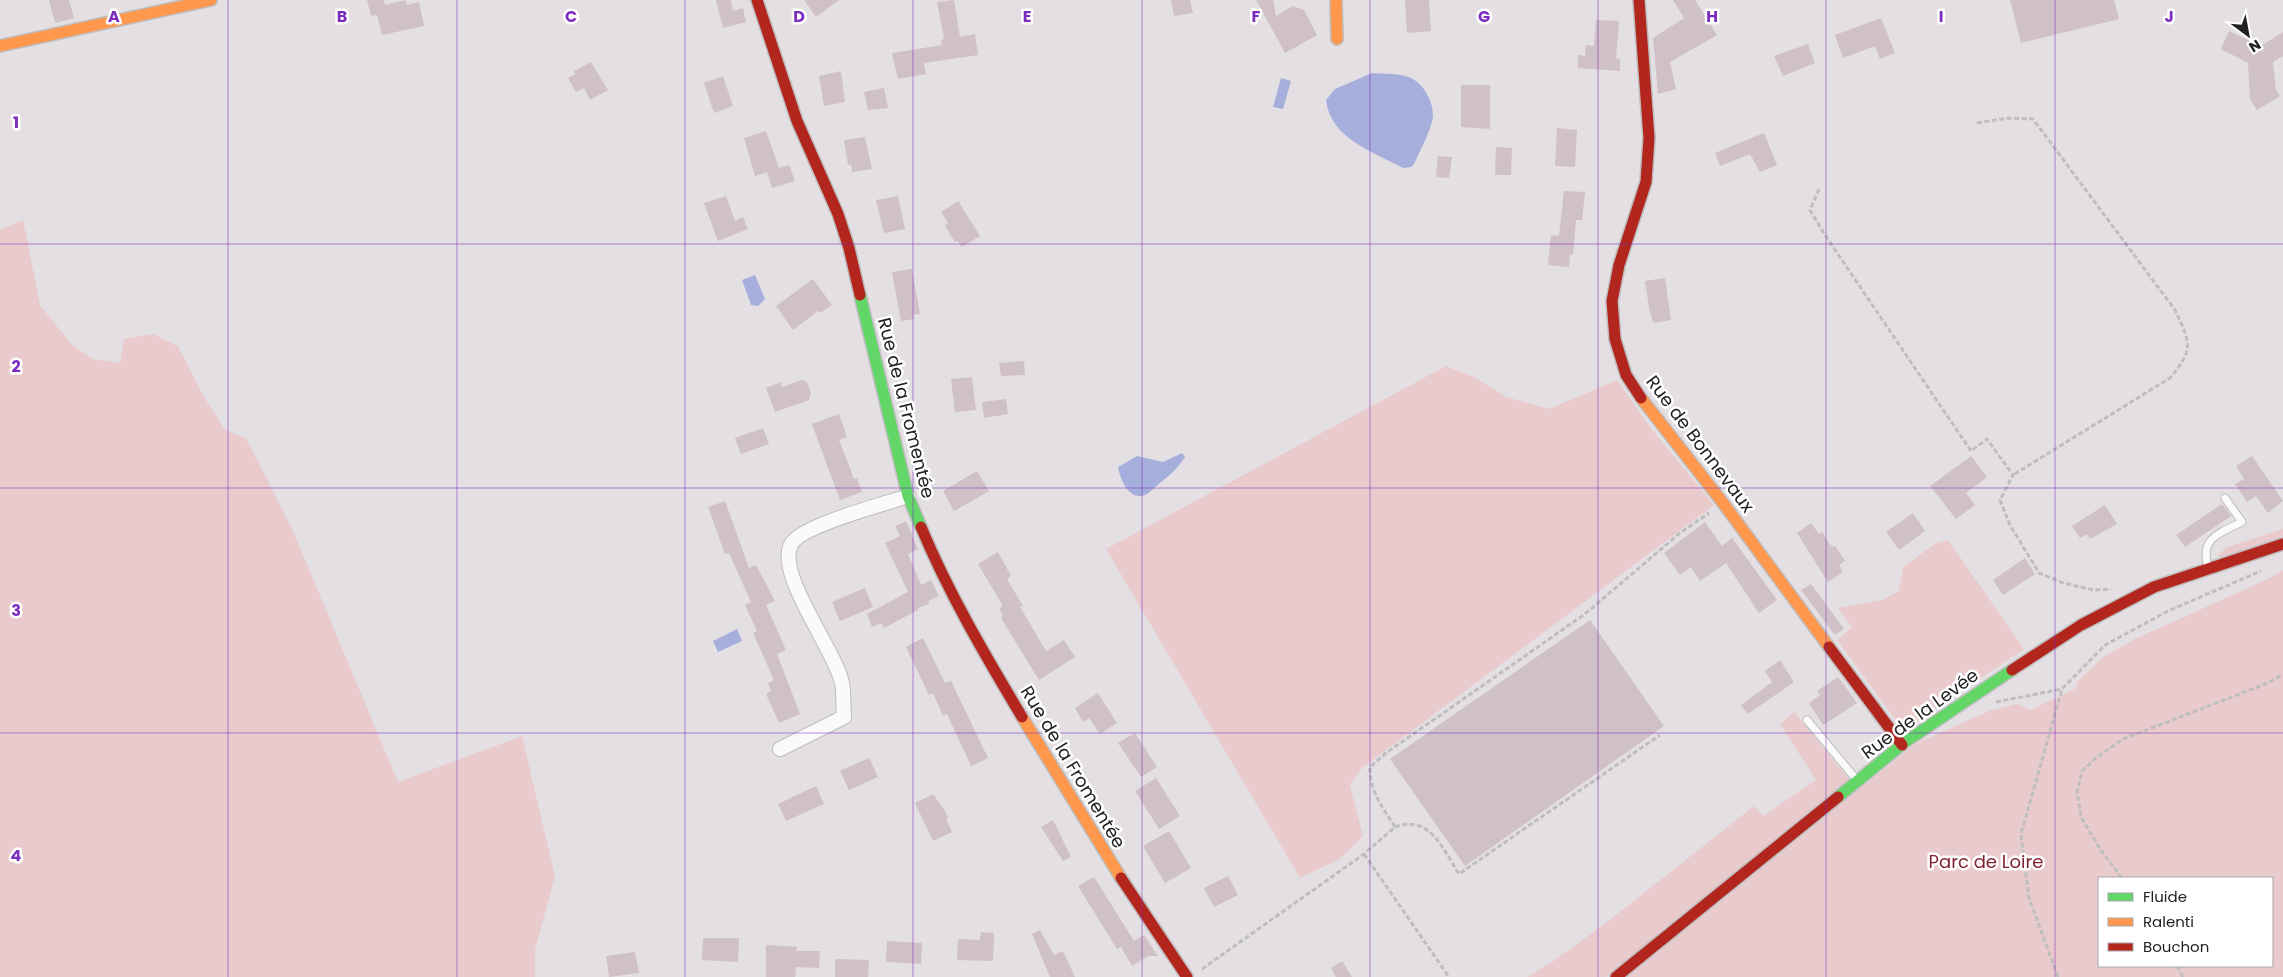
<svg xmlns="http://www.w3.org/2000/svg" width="2283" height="977" font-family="Poppins,sans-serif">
  <rect width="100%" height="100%" fill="#e3dfe2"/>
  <path fill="#eacbcd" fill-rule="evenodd" d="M23,220L40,305L71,344L93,359L120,363L124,339L153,334L178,346L204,397L225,430L246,438L293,531L398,782L522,736L555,876L535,950V977H0V230Z
    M1446,366L1474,377L1506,397L1549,409L1617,380L1650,427L1714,505L1362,768L1350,785L1363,836L1340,859L1300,878L1106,549Z
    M2283,529V539L2220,559L2218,555L2227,547Z
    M1948,540L2024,649L1916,722L1898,723L1837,640L1852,627L1838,608L1882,600L1899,591L1903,567L1936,543Z
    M2283,570V977H1627L1915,744L1989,711L2017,704L2031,710L2076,688L2077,682L2102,658L2135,639L2268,579ZM2099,878H2272V966H2099Z
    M1794,712L1849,779L1607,977H1527L1552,962L1602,926L1754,806L1763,816L1816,780L1780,724Z"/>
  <path fill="#a6afdc" d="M1372,73C1384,74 1400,73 1411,78C1424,84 1434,103 1433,117C1431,130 1420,151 1414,164L1411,167L1403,168C1373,152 1330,138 1326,100L1335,89Z
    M1281,78L1291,81L1283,109L1273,107Z
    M755,275L765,299L758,306L751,305L742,280Z
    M1182,453L1185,457C1178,468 1170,475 1160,483C1156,486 1150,493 1145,495C1129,501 1120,479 1118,467L1137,456L1163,462Z
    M737,629L742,641L718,652L713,641Z"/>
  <path fill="#d0c0c7" d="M49,0H69L74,18L55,23Z
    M367,0H384L385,5L406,0L407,5L419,2L424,26L382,35L377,15L371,16Z
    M716,0H731L733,11L743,8L746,22L723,28Z
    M804,0H839L816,17Z
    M954,0L960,37L975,34L978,55L924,63L926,74L898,79L892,53L942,45L941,40L944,39L937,2Z
    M1171,0H1190L1193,13L1174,16Z
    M1256,0H1273L1276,16L1293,6L1304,10L1317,35L1285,53Z
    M1405,0H1429L1431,31L1407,33Z
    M1673,0H1695L1717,35L1670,62L1676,89L1658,94L1653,38L1684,18Z
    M2010,0H2114L2119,19L2021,43Z
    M1881,18L1895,53L1880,59L1875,46L1843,58L1835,35Z
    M1596,20L1619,21L1616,58L1620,59V71L1578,68V55L1585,56L1586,45L1594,46Z
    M2229,31L2261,46L2283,32V56L2273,62L2276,90L2280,96L2257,110L2250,99L2248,63L2221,49Z
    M1808,44L1815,63L1783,76L1774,56Z
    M591,62L608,90L590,100L584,88L576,92L568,78L575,74L574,71Z
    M841,71L845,102L824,106L819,76Z
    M723,76L733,106L714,113L704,83Z
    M1461,85H1490V129L1461,127Z
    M884,88L888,108L868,110L864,92Z
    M1557,128L1577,130L1575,167L1555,166Z
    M766,131L779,168L789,165L795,181L772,188L767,172L755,176L744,138Z
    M1764,133L1777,165L1760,172L1750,154L1720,166L1715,153Z
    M865,137L872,169L852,172L851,164L848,165L844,140Z
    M1496,147L1512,148L1511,175H1495Z
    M1438,156L1452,157L1449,178L1436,177Z
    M1564,191L1585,192L1582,220H1576L1573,255L1570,254L1569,267L1548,265L1551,235L1559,236Z
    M726,196L735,221L743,217L748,229L718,241L704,203Z
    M898,196L905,229L884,233L876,200Z
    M958,201L980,236L962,247L958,241L955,242L945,226L948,223L941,212Z
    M912,269L920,314L913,315L914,319L901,321L892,272Z
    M1665,278L1671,320L1653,323L1651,314H1650L1645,281Z
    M813,279L832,305L820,313L818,311L793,330L776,306Z
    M1024,361L1025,375L1001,376L999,363Z
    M972,377L976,410L955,412L951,379Z
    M802,380L807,382L811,393L809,400L775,412L766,388L781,382L782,387Z
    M1006,399L1008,414L984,418L982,402Z
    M839,414L847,437L839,440L854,479L857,478L862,492L840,500L812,424Z
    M763,428L769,444L741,454L735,438Z
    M1971,456L1987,477L1966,493L1975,505L1956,519L1930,486Z
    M2252,456L2283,501L2268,513L2256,496L2247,502L2235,484L2244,479L2236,466Z
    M977,471L989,491L954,511L943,491Z
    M725,501L749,568L756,565L775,601L766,605L786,650L777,654L800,714L779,723L766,694L771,691L768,683L774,680L753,633L757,631L745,605L751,602L729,553L725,554L708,507Z
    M2222,504L2231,516L2185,547L2176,535Z
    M2105,505L2117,524L2090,539L2087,534L2080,538L2072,526Z
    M1913,513L1925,531L1899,550L1886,532Z
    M906,521L918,549L908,554L921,585L931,580L939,596L928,601L929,604L918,608V610L884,628L881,623L872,627L867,614L908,592L885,543L900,536L895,526Z
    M1705,522L1722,546L1732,538L1777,600L1759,613L1726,563L1700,581L1691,567L1680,575L1664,553Z
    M1811,523L1819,534L1822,532L1829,543L1833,547L1835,546L1845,561L1839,565L1843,572L1828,582L1797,533Z
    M998,552L1011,576L1007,579L1023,606L1020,607L1046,651L1064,640L1075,657L1039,680L1001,618L1003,616L999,609L1003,606L978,564Z
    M2025,558L2035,574L2003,595L1993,580Z
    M1811,584L1844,629L1835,635L1801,590Z
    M865,588L873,607L840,621L832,602Z
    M1590,620L1664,726L1465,866L1390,759Z
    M923,638L945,683L951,681L988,758L971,766L947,714L943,716L933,693L929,695L906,647Z
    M1780,660L1794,682L1748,714L1741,705L1772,682L1765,671Z
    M1838,677L1857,703L1823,725L1809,703L1820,695L1817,691Z
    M1098,693L1117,723L1100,734L1089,718L1083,722L1075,708Z
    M1135,733L1157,767L1141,777L1118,743Z
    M869,758L878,777L849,790L840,771Z
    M1156,778L1180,816L1159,829L1135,791Z
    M816,786L824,804L786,821L778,804Z
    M933,794L945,811L948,818L946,819L952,832L933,841L915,803Z
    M1053,820L1071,857L1063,861L1041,827Z
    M1169,831L1191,868L1165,883L1143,846Z
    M1228,876L1238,895L1214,907L1204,888Z
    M1094,877L1134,941L1144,935L1158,956H1148L1132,966L1121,947L1117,949L1078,886Z
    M1040,930L1054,955L1063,951L1075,977H1050L1032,934Z
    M981,932L994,933L993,961L957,960L958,939L980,940Z
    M703,938H739L738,962L702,960Z
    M887,941L922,943L921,964L886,962Z
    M766,945L797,947L796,951H820L819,968L796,967L795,977H766Z
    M635,952L639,973L609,977L606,956Z
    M835,959L869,960L868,977H835Z
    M1342,961L1352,977H1336L1331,968Z"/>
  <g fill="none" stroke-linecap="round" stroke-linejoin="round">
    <g stroke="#bebdbe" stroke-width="9">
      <path id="lane" d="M2209,569C2198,539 2219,533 2242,522L2225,498
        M1807,720L1856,779"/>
    </g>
    <g stroke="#bebdbe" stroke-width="16">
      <path id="street" d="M780,749L844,717C843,706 844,693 842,683C836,651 773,571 792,543C803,525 885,504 908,496"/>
    </g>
    <g stroke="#bebdbe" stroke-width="14">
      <path id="fast" d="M860,295L908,496L921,527
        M1838,797L1905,742L2012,670"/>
    </g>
    <g stroke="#bebdbe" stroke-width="14">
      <path id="slow" d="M1336,0L1337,39
        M0,46L211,0
        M1641,398L1723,503L1829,647
        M1022,717L1121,878"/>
    </g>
    <g stroke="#bebdbe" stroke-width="14">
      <path id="jam" d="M757,0L797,121L838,214L849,248L860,295
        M1639,0L1649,138L1646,182L1619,265L1612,301L1615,339L1626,375L1641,398
        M921,527C949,594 985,655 1022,717
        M1829,647L1902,745
        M2012,670L2081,625L2154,587L2283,544
        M1121,878L1187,977
        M1616,977L1838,797"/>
    </g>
    <path stroke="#bfbebf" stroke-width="3" stroke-dasharray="5 2.5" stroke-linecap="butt" d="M1977,123L2008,118L2033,119L2175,310C2190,343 2195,348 2170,378L2013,475
      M1819,189L1810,210L1825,235L1971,451L1987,439L2013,475L2000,500L2010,525L2039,573L2063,583L2094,590L2111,589
      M1996,702L2062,689
      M1395,827C1431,814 1443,850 1459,874L1660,735
      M1364,854L1449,977
      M2122,878L2100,849L2081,817L2077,792L2082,771L2096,758L2123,739L2263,685L2283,675
      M2177,966L2183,977
      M1202,969L1364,854L1395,827C1383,808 1369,790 1370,767L1386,753L1585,614L1680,533L1709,513
      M2058,977L2029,898L2021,834L2062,689L2105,645L2168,611L2261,571"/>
    <use href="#lane" stroke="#fbfafb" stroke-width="7"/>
    <use href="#street" stroke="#fbfafb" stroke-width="14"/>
    <use href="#fast" stroke="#63d668" stroke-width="11"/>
    <use href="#slow" stroke="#ff974d" stroke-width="11"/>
    <use href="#jam" stroke="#b3261e" stroke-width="11"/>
  </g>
  <path fill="none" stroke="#7b2cbf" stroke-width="1" stroke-opacity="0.55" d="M228,0V977M457,0V977M685,0V977M913,0V977M1142,0V977M1370,0V977M1598,0V977M1826,0V977M2055,0V977M0,244H2283M0,488H2283M0,733H2283"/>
  <g text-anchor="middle" stroke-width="5" stroke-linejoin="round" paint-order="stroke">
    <g font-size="18" fill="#232223" stroke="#fff">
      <text transform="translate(906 408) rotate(76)" y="6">Rue de la Fromentée</text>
      <text transform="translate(1700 444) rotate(53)" y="6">Rue de Bonnevaux</text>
      <text transform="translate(1920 714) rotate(-36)" y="6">Rue de la Levée</text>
      <text transform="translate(1073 767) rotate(59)" y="6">Rue de la Fromentée</text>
    </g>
    <g font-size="18" fill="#80242d" stroke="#fff">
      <text x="1986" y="868">Parc de Loire</text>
    </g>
  </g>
  <g font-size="16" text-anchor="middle" font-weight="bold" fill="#7b2cbf" stroke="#fff" stroke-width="5" stroke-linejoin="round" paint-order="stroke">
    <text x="114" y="22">A</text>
    <text x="342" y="22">B</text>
    <text x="571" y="22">C</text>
    <text x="799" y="22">D</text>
    <text x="1027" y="22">E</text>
    <text x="1256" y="22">F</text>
    <text x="1484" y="22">G</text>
    <text x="1712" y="22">H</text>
    <text x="1941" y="22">I</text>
    <text x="2169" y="22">J</text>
    <text x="16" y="128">1</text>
    <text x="16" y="372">2</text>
    <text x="16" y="616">3</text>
    <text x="16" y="861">4</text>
  </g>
  <rect x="2098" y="877" width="175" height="90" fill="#ffffff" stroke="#a7a7a7"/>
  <rect x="2108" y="893" width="25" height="8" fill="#63d668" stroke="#a7a7a7"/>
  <text x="2143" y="902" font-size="15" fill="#232223">Fluide</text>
  <rect x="2108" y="918" width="25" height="8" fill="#ff974d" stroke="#a7a7a7"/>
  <text x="2143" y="927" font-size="15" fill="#232223">Ralenti</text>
  <rect x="2108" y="943" width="25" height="8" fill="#b3261e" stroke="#a7a7a7"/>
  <text x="2143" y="952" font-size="15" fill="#232223">Bouchon</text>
  <g transform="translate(2248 35) rotate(148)" stroke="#ffffff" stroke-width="4" paint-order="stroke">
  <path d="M0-4L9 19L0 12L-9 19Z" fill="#232223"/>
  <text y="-8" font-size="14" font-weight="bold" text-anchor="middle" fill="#232223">N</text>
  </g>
</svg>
